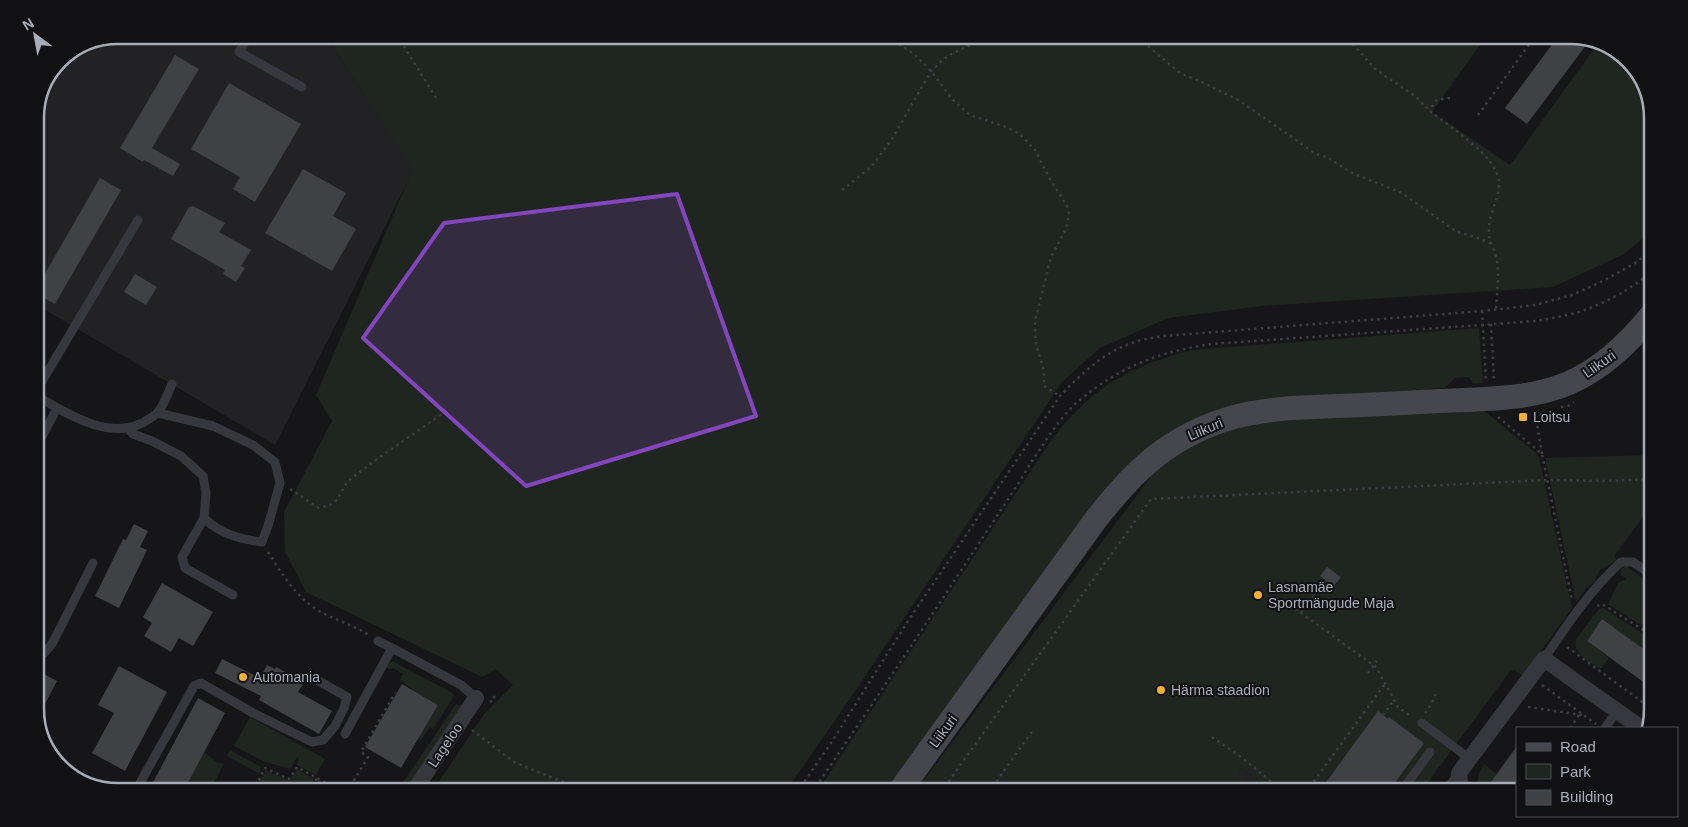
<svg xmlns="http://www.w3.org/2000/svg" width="1688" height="827" font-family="Helvetica,sans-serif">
  <rect width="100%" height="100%" fill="#161618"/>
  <path fill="#222225" d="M118,35H325L414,169L275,445L35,304V113L59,59Z
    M1241,768L1275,792H1224Z"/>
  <path fill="#1e261f" d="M325,35H1487L1432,112L1510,165L1599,42L1607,43L1639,72L1653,113V230L1624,254L1553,287L1262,306L1168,318L1100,348L1062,382L850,699L785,792H432L485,713L513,685L496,669L482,677L306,592L285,552L284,512L332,421L316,395L413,169Z
    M1479,328L1483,383L1473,384L1469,377L1455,378L1446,387L1427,389V394L1316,400L1162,443L890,792H817L1052,439C1094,386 1127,367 1192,350Z
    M1483,410L1536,453L1539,457L1572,608L1523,676L1514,670L1510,671L1421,792H1275L1241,768L1238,773L1263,792H1225L1226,788L1224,792H915L1158,467L1197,442L1233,428L1274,420Z
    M1653,455V504L1614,556L1617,560L1600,570L1594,582L1586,588L1576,602L1545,458Z
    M1626,566L1653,586V633L1608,604L1618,583L1626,579L1621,574V569Z
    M1603,608L1653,640V656L1603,620L1587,641L1609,658L1601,669C1590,662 1572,654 1576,639L1599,609Z
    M392,661L451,692L454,695L453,698L433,729L430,727L421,740L418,738L438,705L413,690L400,680L403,674L393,668L391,669L386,668Z
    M456,704L462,706L409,786L404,788L400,787Z
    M250,717L325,759L316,775L297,765L299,758L297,757L290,769L263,761L234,746Z
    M230,750L261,767L260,774L227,756Z
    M204,752L217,762L224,764L209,792H183Z
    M1484,764L1497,774L1488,786L1496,792H1480C1476,781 1477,774 1484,764Z
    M297,769L314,779L307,792H254L266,770L289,781Z
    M317,781H319L339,792H310Z"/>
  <path fill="#404145" d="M1559,35H1570L1590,40L1527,124L1505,108Z
    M175,55L199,69L152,148L180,164L173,176L144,160L143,162L120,148Z
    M229,83L301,124L255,202L233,189L240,177L191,149Z
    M303,169L346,193L333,216L356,229L332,271L265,233Z
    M100,178L121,190L55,304L35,293V291Z
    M193,206L225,223L219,232L251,250L241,266L245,268L236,282L223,274L225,270L171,239L189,207Z
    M135,274L157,287L146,305L124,292Z
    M134,524L148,531L140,547L147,550L119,608L95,596L123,539L126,540Z
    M1327,567L1341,577L1334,586L1320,576Z
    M162,583L213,612L193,646L179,638L171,652L144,636L152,623L143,617Z
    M1602,619L1653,656V689L1587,641Z
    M222,659L260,678L267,665L275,669L276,667L304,682L298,692L332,711L319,734L259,700L261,696L215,673Z
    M119,666L167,692L125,771L92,753L114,713L98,705Z
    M40,672L57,681L37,719L35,715V681Z
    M402,684L438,705L401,768L365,747Z
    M198,698L225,713L183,792H162L151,786Z
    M1378,711L1388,719L1389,717L1424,743L1388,792H1319Z
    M1517,746V792H1496L1488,786Z"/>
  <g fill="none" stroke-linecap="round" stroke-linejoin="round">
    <path stroke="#3d3f44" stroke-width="2.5" stroke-dasharray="2.5 4" stroke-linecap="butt" d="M397,35L436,98
      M890,35L894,41L914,54L931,71L953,100L970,115L1006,127L1020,134L1035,150L1050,179L1067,206L1069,214L1066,229L1051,257L1035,321L1036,345L1044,370V386L1060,396
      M1132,35L1148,46L1180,73L1204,83L1240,101L1316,154L1327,157L1352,173L1402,193L1457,232L1475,237L1490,243
      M1343,35L1353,44L1376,70L1415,96L1431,112
      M1450,98C1437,100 1433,98 1431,112C1449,126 1498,157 1499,182C1500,198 1488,214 1489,231C1489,243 1493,246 1496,256C1500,274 1497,291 1496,309
      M1478,115L1536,35
      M842,190L871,167L892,139L931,71L947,56L982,40L988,35
      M1482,311L1486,382
      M1491,324L1494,380
      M1561,407L1568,406L1574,402
      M1498,417L1542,454L1572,600
      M1542,454L1537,424L1543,410
      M290,489L319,508L330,505L337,500L347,482L370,464L442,414
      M268,552C282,574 296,597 319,611C335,620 353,625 369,635
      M1290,605L1376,667L1398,707L1412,717
      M1597,606L1602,604L1653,636
      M1301,613L1326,580
      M1567,647L1653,710
      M1368,673L1377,661
      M1542,685L1596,724
      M490,702L495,698L491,694
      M1528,707L1582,715
      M1425,713L1432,703L1437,690
      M1383,715L1394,700
      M1570,728L1579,715
      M472,730L514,762L587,792
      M1212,737L1241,757L1284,792
      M1281,790L1287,782
      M253,792L265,768L289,779L297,767L342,792
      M309,792L317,778
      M347,792L368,757L361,752L395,693
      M797,792L831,743L908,621L1060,396C1080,375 1104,352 1132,343C1142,339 1153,338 1163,336L1482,311L1535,305L1572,295L1603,281L1634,264L1653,249
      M812,792C871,707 928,621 985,534C1001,510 1017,486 1032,461C1047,439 1061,415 1081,399C1121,366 1162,351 1212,344L1537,321C1551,318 1565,316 1579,312C1606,303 1632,289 1653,270
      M941,792L1151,499L1547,480L1605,481L1653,479
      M989,792L1033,730
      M1306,792L1385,684"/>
    <path stroke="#37383d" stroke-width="9" d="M250,35L239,52L302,87
      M35,393L138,220
      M35,395C67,414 113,444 149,419C152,417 156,415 158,412C164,405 168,393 172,384
      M158,413L213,426L253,445L275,462L280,483L268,526L262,542C240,539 220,534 204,518
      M128,428L133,434L152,441L181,456L203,476L206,493L204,518L182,557L185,568L233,595
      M35,450L57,408
      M378,641L392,648
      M1544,659C1567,625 1590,590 1621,562H1633L1653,576
      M35,661L44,653L52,644L93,563
      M1422,723L1470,759
      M1605,728L1617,711
      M345,734L392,648L461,685L476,698
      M135,792L194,686L201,683L253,713L312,742L323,740L335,726L344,708L347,697L310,676
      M1401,792L1430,752
      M1445,792L1459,773"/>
    <path stroke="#37383d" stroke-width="16" d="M413,792L476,698
      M1461,792L1459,773L1544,659L1641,728"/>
    <path stroke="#45474d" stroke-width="24" d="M899,792L1094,522C1133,471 1170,435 1234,417C1252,412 1272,410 1291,408C1340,406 1389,404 1439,401C1481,399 1530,400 1569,383C1603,368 1630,342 1653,313"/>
  </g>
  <path fill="#8446be" fill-opacity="0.2" stroke="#8446be" stroke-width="4" stroke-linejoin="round" d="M677,194L756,416L526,486L363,338L444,223Z"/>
  <g fill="#f2b134" stroke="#111113" stroke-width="2">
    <rect x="1518" y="412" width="10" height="10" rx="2.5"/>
    <circle cx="1258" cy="595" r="5"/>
    <circle cx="243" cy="677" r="5"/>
    <circle cx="1161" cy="690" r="5"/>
  </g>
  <g text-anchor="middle" stroke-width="4" stroke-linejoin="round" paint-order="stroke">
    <g font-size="14" fill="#a8adb8" stroke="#111113">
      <text transform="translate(1599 364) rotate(-35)" y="5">Liikuri</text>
      <text transform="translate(1205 429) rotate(-23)" y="5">Liikuri</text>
      <text transform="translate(943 731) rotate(-54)" y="5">Liikuri</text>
      <text transform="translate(445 745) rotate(-56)" y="5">Lageloo</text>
    </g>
    <g font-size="14" fill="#a8adb8" stroke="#111113" text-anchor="start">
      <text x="1533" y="422">Loitsu</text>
      <text x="1268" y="592">Lasnamäe<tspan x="1268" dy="16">Sportmängude Maja</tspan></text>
      <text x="253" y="682">Automania</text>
      <text x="1171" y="695">Härma staadion</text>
    </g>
  </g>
  <path d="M0 0H1688V827H0ZM118 44H1570A74 74 0 0 1 1644 118V709A74 74 0 0 1 1570 783H118A74 74 0 0 1 44 709V118A74 74 0 0 1 118 44Z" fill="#111113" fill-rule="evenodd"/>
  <path fill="none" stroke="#a8adb8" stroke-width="2.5" d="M118 44H1570A74 74 0 0 1 1644 118V709A74 74 0 0 1 1570 783H118A74 74 0 0 1 44 709V118A74 74 0 0 1 118 44Z"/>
  <rect x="1516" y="727" width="162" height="90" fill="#111113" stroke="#4d4f55"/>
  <rect x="1526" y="743" width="25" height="8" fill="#45474d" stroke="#4d4f55"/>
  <text x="1560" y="752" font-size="15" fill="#a8adb8">Road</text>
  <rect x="1526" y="764" width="25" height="15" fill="#1e261f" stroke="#4d4f55"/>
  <text x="1560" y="777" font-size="15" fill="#a8adb8">Park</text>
  <rect x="1526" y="790" width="25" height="15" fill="#404145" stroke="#4d4f55"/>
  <text x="1560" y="802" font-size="15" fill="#a8adb8">Building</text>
  <g transform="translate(35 35) rotate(328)" stroke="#111113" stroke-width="4" paint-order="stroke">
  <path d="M0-4L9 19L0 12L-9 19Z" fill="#a8adb8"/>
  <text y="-8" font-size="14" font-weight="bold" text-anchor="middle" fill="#a8adb8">N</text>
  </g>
</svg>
